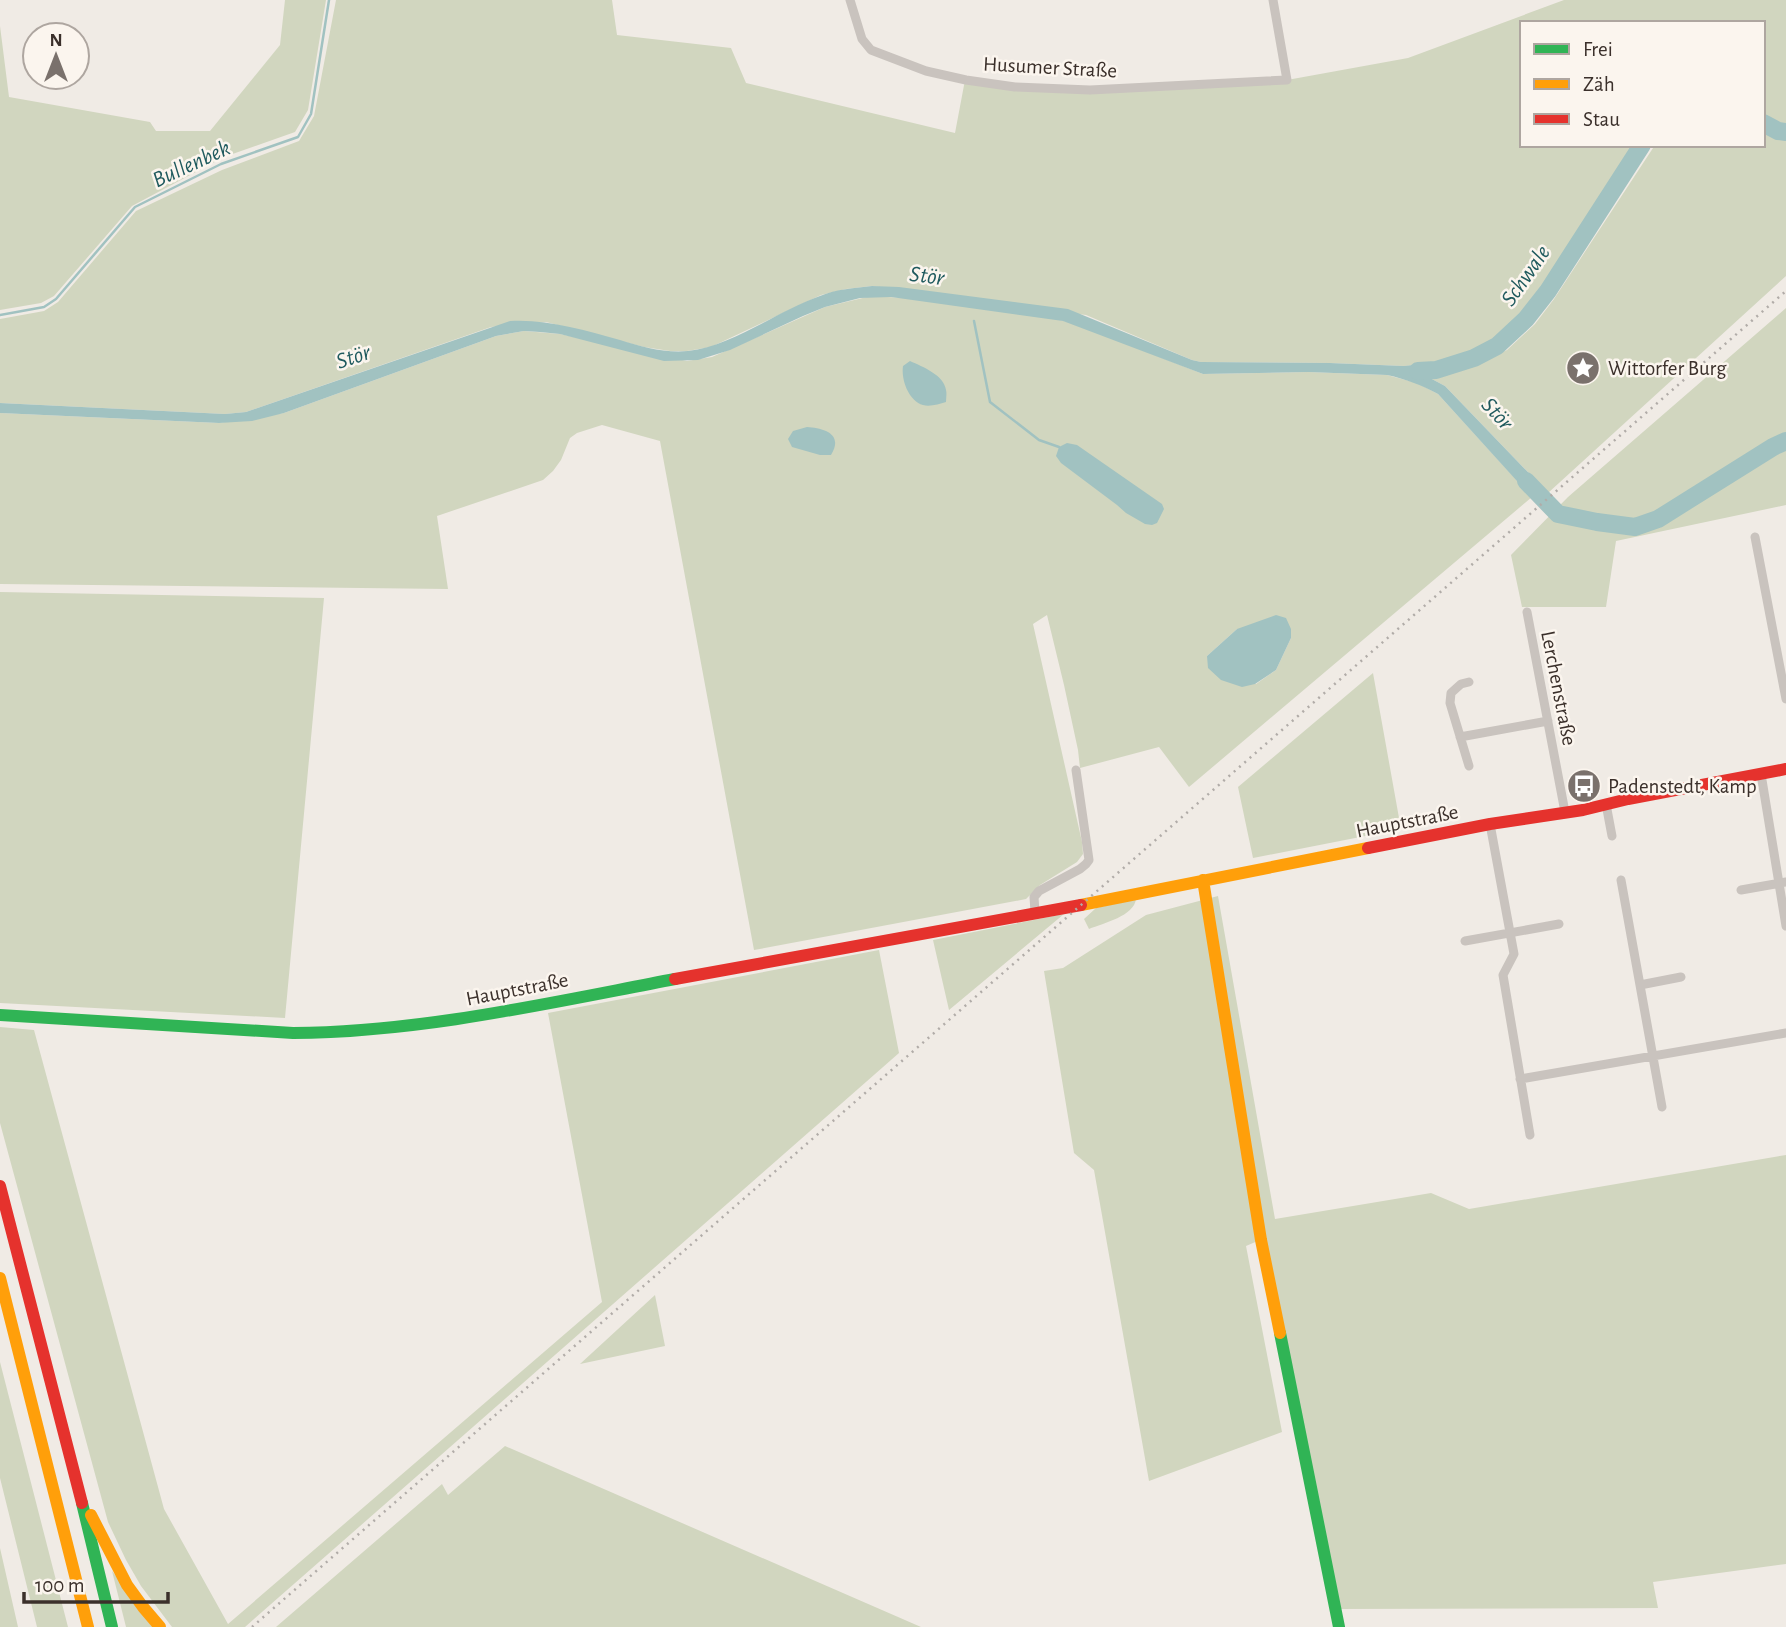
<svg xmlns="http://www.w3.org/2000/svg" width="1786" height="1627" font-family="'Alegreya Sans',sans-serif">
  <rect width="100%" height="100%" fill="#f0ebe5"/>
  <path fill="#d1d6bf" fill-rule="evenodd" d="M285,0H326L308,110L295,132L224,157L132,206L54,296L41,303L0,310V26L9,97L150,122L156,131H210L280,45Z
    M336,0H612L617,35L731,48L746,83L955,133L965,80L1090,90L1287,80L1408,58L1564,0H1786V132L1778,131L1763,123V23H1522V145H1642L1548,291L1526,319H1518L1499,338L1476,353L1429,364L1404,366L1330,363L1201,362L1192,360L1086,315L872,286L846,289L821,295L711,347L687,351H670L644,347L546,322L491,327L246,412L225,414L0,403V319L44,311L58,302L136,211L222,170L299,141L314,116Z
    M1763,131L1786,138V276L1548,493L1445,386L1430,378L1429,375L1460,369L1478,363L1507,350L1535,324L1554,299L1655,145H1763Z
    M871,296L905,298L1056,319L1076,324L1203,374L1308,372L1387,375L1417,383L1438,394L1532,497L1189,787L1159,747L1080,768L1078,750L1064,685L1047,615L1033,624L1082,842L1083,854L1077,862L1040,885L1026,899L754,950L660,441L602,425L577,433L570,438L561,460L553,471L543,480L437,516L448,589L0,584V413L219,423L284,413L496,336L524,331L560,334L687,361L712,357L825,307ZM1237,629L1291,638L1276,670L1256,684L1207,656Z
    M1786,308V505L1616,541L1606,607H1522L1511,555L1568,497Z
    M0,592L324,598L285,1018L0,1003Z
    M1373,673L1401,829L1253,858L1238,787Z
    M1218,896L1275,1219L1431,1193L1469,1209L1786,1155V1564L1653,1582L1658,1608L1335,1609L1260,1240L1246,1246L1282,1432L1149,1481L1094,1170L1074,1153L1044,971L1063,968L1146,915Z
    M1136,899C1134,916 1104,923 1089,929L1084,919L1096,908Z
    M1064,914L949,1010L933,940Z
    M879,950L899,1053L245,1627H172L141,1586L126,1560L108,1522L0,1123V1027L34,1030L164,1509L228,1624L602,1302L548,1013Z
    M655,1295L665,1346L580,1364Z
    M0,1362L68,1627H37L0,1478Z
    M505,1446L921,1627H276L442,1484L448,1495Z
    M0,1548L18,1627H0Z
    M112,1571L155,1627H126Z"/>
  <path fill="#a1c2c1" d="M872,286L899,287L1068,309L1192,360L1201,362L1330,363L1404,366L1440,362L1443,372L1429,375L1430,378L1445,386L1548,493L1537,503L1438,394C1421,385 1406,379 1387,375L1308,372L1203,374L1063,321L891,297L860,298L825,307L803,316L730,350L698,360L664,361L560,334L540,332L524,331L496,336L284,413L252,421L219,423L0,413V403L225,414L246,412L510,321C548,319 583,330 620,340C642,347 664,353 688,351C733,346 777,311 820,296C836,289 855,288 872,286Z
    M910,361C923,367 944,375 946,390C947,394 946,398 946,402C939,404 930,407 923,405C908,400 901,379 903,366Z
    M807,427C824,428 844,434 831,455H820L792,447L788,439L793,431Z
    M1067,443L1077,445L1162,504L1164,509L1157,523L1152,525L1145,524L1126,513L1117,505L1061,463L1056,456L1059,447Z
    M1276,615L1286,618L1291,629V638L1276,670L1255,684L1242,687L1221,680L1208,668L1207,656L1237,629Z"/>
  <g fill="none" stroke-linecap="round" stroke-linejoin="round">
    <path stroke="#a1c2c1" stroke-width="2.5" d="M0,315L44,307L56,299L135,207L221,164L298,137L311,114L329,0
      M974,321L990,402L1039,440L1059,447"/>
    <path stroke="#a1c2c1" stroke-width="18" d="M1763,123L1778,131L1786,132
      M1418,371L1436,370L1474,358L1497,346L1526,319L1548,291L1642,145
      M1526,481L1558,514L1597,522L1635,527L1658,519L1773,447L1786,441"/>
    <path stroke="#c9c3be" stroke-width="9" d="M850,0L862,39L871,50L926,71L966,80L1015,87L1090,90L1287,80L1273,0
      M1755,537L1786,699
      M1527,612L1565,812
      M1469,682L1461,684L1451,693L1450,703L1469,766
      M1460,737L1548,721
      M1761,774L1786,926
      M1606,804L1612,836
      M1490,824L1514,954L1503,975L1530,1135
      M1621,880L1662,1107
      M1741,890L1786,882
      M1035,912L1034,897L1039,891L1080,869L1086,864L1089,860L1076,770
      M1465,941L1559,924
      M1640,985L1681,977
      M1520,1079L1786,1033"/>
    <path stroke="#30b455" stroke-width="12" d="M0,1015L293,1033C422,1032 548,1003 675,979
      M1280,1333L1339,1627
      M82,1503L112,1627"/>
    <path stroke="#ff9f0a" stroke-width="12" d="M1203,880L1261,1240L1280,1333
      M1081,905L1368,848
      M0,1278L88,1627
      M91,1515L127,1585L143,1607L160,1627"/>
    <path stroke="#e5322d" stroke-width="12" d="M1368,848L1490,824L1583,810L1628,799L1786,769
      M675,979L1081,905
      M0,1186L82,1503"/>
    <path stroke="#b1aca8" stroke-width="2.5" stroke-dasharray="2 5" stroke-linecap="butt" d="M252,1627L1786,291"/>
  </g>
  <defs>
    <g id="sight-disc" transform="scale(1.75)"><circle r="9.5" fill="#7a716c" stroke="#fbf5ee"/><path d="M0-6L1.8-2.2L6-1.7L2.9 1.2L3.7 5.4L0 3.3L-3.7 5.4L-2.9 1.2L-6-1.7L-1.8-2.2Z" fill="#fff"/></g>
    <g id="bus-disc" transform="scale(1.75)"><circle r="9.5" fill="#7a716c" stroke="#fbf5ee"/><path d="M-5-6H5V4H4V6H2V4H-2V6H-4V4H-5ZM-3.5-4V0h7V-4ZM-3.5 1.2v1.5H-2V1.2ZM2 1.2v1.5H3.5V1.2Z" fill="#fff"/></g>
  </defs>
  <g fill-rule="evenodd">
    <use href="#sight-disc" x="1583" y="368"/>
    <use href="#bus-disc" x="1584" y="786"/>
  </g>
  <g text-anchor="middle" stroke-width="5" stroke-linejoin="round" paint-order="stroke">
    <g font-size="21" fill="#3b302b" stroke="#fbf5ee">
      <text transform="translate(1050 67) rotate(3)" y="7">Husumer Straße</text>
      <text transform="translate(1559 688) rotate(79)" y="7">Lerchenstraße</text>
      <text transform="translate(1407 821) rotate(-11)" y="7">Hauptstraße</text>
      <text transform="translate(517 989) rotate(-11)" y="7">Hauptstraße</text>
    </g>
    <g font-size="21" fill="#3b302b" stroke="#fbf5ee" text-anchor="start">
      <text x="1608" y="375">Wittorfer Burg</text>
      <text x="1608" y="793">Padenstedt, Kamp</text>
    </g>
    <g font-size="23" font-style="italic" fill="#1f5a5e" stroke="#fbf5ee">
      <text transform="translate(191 163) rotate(-25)" y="8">Bullenbek</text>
      <text transform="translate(927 275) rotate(7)" y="8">Stör</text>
      <text transform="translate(1525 275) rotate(-55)" y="8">Schwale</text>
      <text transform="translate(353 356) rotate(-18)" y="8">Stör</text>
      <text transform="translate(1498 413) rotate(47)" y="8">Stör</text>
    </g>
  </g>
  <rect x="1520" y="21" width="245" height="126" fill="#fbf5ee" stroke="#aea6a0" stroke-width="2"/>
  <rect x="1534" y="44" width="35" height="10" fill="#30b455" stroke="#aea6a0" stroke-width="2"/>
  <text x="1583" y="56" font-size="21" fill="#3b302b">Frei</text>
  <rect x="1534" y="79" width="35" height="10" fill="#ff9f0a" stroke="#aea6a0" stroke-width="2"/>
  <text x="1583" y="91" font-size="21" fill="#3b302b">Zäh</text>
  <rect x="1534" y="114" width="35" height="10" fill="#e5322d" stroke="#aea6a0" stroke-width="2"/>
  <text x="1583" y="126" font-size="21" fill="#3b302b">Stau</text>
  <g transform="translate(56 56)"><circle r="33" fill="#fbf5ee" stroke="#aea6a0" stroke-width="2"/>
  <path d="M0-5L12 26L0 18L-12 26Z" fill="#7a716c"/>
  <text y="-10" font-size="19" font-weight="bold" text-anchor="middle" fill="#3b302b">N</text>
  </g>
  <path d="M24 1592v10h144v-10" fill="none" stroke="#3b302b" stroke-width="3.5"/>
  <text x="35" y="1592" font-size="21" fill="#3b302b" stroke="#fbf5ee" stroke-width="5" paint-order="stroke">100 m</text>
</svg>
